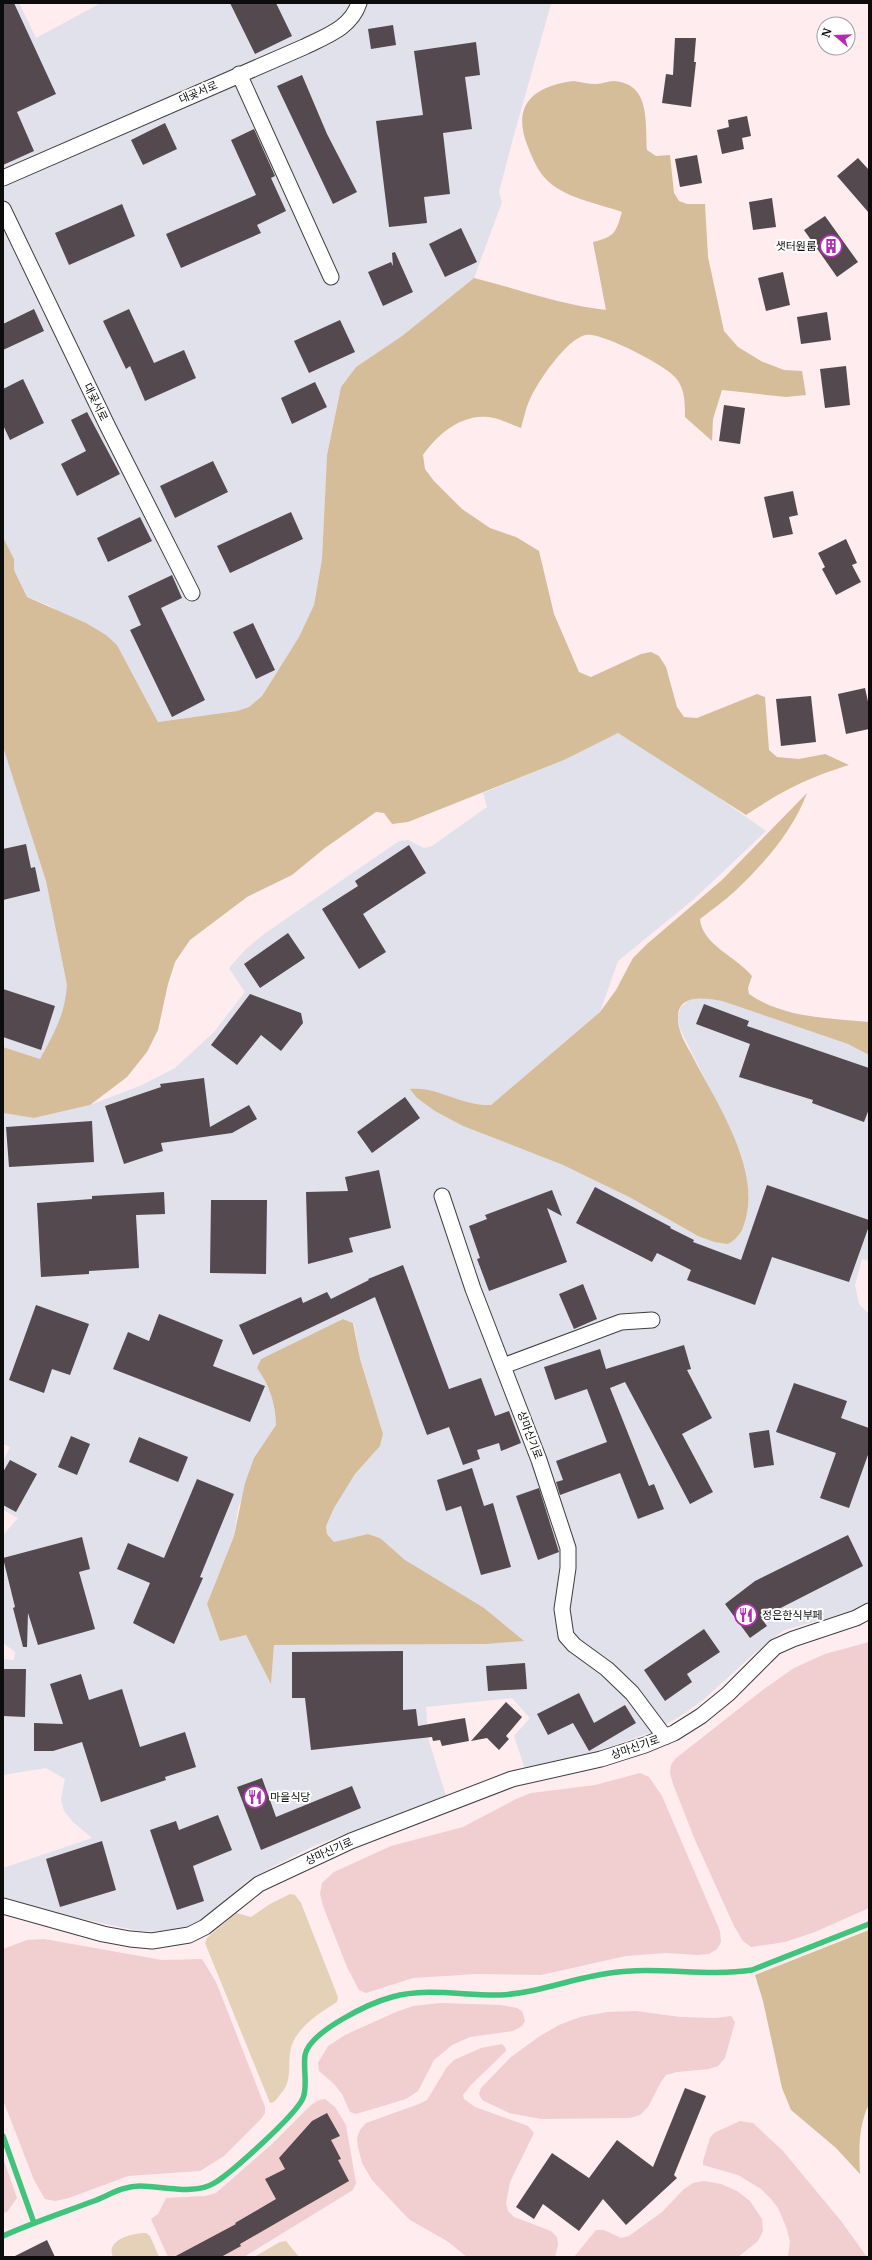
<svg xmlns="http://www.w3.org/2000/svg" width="872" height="2260" font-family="Merriweather,'Noto Sans KR',serif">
  <rect width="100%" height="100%" fill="#feecee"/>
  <path fill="#e0e1ea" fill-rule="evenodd" d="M3,3H19L36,38L101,3L551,4L512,142L499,192L502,202L474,278L402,336L356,367L341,387L327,455L322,559L314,605L299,637L262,696L249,707L237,711L158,722L117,645L48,605L27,597L14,570V559L3,537Z
    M618,733L695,781L766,831L694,899L618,961L600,1012L491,1105L475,1106L455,1100L417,1098L463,1126L563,1165L631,1198L698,1236L714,1242L744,1226L748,1211L749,1195L730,1129L680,1029L678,1016L681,1007L689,1000L701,997L722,1001L848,1044L869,1055V1261L862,1259L855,1285L859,1304L869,1314V1601L854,1611L784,1630L756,1652L703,1700L679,1717L652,1732L592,1753L525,1769L514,1736L530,1718L512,1698L426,1707L428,1738L446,1796L314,1846L274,1866L247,1881L206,1917L183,1928L159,1932L139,1931L63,1915L3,1897V1868L92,1838L73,1822L64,1811L61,1799L65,1779L46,1768L3,1775V1659L14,1660L15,1652L3,1643V1535L18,1518L3,1510V1461L10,1447L3,1444V1113L34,1118L90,1105L142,1085L175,1068L214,1032L245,992L229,968L245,950L264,934L399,841L408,840L424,848L432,846L487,807L483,793L564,760ZM343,1319L354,1323L360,1359L383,1434L380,1446L355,1474L334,1508L326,1525L327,1534L334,1542L368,1534L380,1538L405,1560L438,1581L486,1644L274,1645L271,1683L246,1635L207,1604L234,1536L238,1508L276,1425L272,1393L267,1382L257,1368L261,1359Z
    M3,747L46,881L67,985L66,1002L61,1020L40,1059L3,1047Z"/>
  <path fill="#f1cecf" d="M869,1642V1908L815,1932L785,1942L751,1947L743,1941L734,1926L695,1840L673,1784L670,1773L671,1765L675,1759L764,1689L794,1668L825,1654Z
    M640,1773L649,1777L662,1796L720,1931L721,1942L717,1949L709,1954L697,1955L666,1953L626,1956L541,1975L476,1974L413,1978L366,1993L359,1990L347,1967L323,1906L320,1894L322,1883L334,1872L391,1846L463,1827L516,1799L531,1793L595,1785Z
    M44,1939L162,1960L202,1959L216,1982L265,2107V2113L262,2118L224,2156L200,2171L128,2176L69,2198L55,2201L45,2199L34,2180L3,2100V1949L27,1940Z
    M441,2003L501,2005L517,2008L522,2011L525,2021L522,2026L513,2031L470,2037L452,2045L434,2060L418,2091L406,2099L356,2114L350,2112L342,2094L334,2084L319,2071L318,2063L328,2046L345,2035L396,2012L413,2006Z
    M636,2011L680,2017L715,2018L731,2016L735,2022L725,2058L718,2066L709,2069L677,2072L666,2075L661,2082L648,2107L640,2115L630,2118L541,2119L509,2113L482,2100L479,2094L481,2088L511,2057L540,2036L559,2025L580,2017L607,2012Z
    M502,2044L505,2047L506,2051L471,2085L463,2095L464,2099L475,2107L528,2126L534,2133L510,2182L506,2203L508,2211L514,2217L551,2231L557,2237L558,2245L555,2257H467L447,2241L410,2220L402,2212L372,2180L362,2163L358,2147L357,2138L360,2130L366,2123L419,2104L427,2100L447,2067L454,2060L481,2048Z
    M325,2099L335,2107L346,2125L356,2183L353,2190L244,2257H168L151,2219L158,2214L166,2198L205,2196L216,2193L271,2145L311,2105L319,2100Z
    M740,2121L753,2123L783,2151L841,2221L867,2257H788L790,2242L787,2229L778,2208L771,2199L761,2189L738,2175L703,2165V2161L710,2138L714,2133Z
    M3,2158L17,2198L7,2212L3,2213Z
    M704,2181L721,2184L737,2191L750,2201L762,2219L763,2231L758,2241L738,2257H574L596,2230H604L621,2238L629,2236L662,2212L684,2189L693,2183Z"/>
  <path fill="#e5d0b8" d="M290,1894L295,1895L301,1903L338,1997L337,2002C321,2012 305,2022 295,2038C283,2059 297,2078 279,2096C276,2100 274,2103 270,2103L205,1943L207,1938L236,1913L251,1917L270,1904Z
    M146,2233L150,2236L159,2257H113C105,2240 132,2233 146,2233Z
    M286,2241L299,2257H254L280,2242Z"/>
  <path fill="#d5bd99" d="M574,81C581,82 588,84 596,84C602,84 608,81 614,81C651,84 645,122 647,150L656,156L670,155L674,193L679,201L687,204H705L708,257L724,331L738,347L761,361L784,370L802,371L806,395L786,397L722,390L713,419L712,441L685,417C685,402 685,388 675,377C665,365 600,331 585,335C565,341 539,380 530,399C526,407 524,418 521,428C512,425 503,420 494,418C465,411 438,433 423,455L425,469L434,481L462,509L490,528L516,537L539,551L554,614L579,672L591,677L641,654L651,652L659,656L666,667L677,707L684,717L697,718L757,694L765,697L769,750L777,757L799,759L825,754L849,765C807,778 782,791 746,815L618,733L564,760L408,822L392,824L384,813L376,812L325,848L292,875L247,897L190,940L175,962L168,984L158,1030L147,1052L127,1077L90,1105L34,1118L3,1113V1047L40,1059C54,1033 65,1015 67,985L46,881L3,747V537L14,559V570L27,597L86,623L106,635L117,645L158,722L237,711L249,707L262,696L299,637L314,605L322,559L327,455L341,387L356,367L402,336L474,278C518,289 561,305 606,310L593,242C615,237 616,232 622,212C597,203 562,198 544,177C537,169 532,157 528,147C511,105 533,86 574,81Z
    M807,793C793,831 763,865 734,892C723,902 711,910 700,919C702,945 737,957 752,976L748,988L749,994C784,1018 828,1018 869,1022V1055L848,1044L722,1001C707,998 678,993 678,1017C677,1034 690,1050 697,1065C719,1106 759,1169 746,1218C743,1230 739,1238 728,1244L714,1242L698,1236L631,1198L563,1165L463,1126L435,1111L417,1098L410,1089C438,1086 460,1106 491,1105L600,1012L616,990L633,958L647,944L722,880Z
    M343,1319L353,1323L360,1359L383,1434L380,1446L355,1474L334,1508L326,1526L327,1534L334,1542L368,1534L380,1538L405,1560L484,1608L524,1641L486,1644L274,1645L271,1684L246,1635L220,1641L207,1604L234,1536L245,1483L254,1458L276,1425C275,1402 270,1386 257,1368L261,1359Z
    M869,1930V2104C858,2127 859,2149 860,2174L836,2148L791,2110L782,2088L763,2001L755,1975Z"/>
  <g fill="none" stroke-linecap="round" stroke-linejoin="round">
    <path stroke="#40c37c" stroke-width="5.5" d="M3,2136L34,2223
      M3,2236C32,2223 62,2213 91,2202C108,2196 122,2186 140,2186C164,2186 195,2196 216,2182C233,2171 296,2115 303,2098C308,2086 303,2069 305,2055C310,2031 370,2003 392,1997C427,1987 465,1996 500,1995C538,1993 573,1978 610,1973C657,1966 705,1977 752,1970L869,1924"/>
  </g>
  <path fill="#53494f" d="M3,3H14L56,94L17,112L34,151L3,165Z
    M230,3H276L292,36L255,54Z
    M393,25L396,45L371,49L368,29Z
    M675,38H696L694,62H696L691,107L662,103L666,74L673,75Z
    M476,42L480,75L465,77L472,129L443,133L450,194L424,197L427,223L389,227L376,121L423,115L414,51Z
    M302,75L327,134L357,192L333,204L277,86Z
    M747,116L751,136L742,138L744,149L722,154L717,130L729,127L728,120Z
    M165,123L177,149L143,165L131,140Z
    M254,129L275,176L271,178L286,211L257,225L261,233L181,268L166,234L256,195L231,140Z
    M697,155L702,183L680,187L675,159Z
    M858,158L869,170V213L837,176Z
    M772,198L776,227L753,230L749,202Z
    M122,204L135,236L69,265L55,233Z
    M825,216L858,262L837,277L804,230Z
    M461,228L477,262L445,277L429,244Z
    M395,252L413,292L383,306L368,272L391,262L393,266L392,253Z
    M783,272L790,305L766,311L758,278Z
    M34,309L44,331L3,350V324Z
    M129,309L154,363L184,350L196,378L145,401L130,366L126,369L103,321Z
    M827,312L831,340L801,344L797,317Z
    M340,320L355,352L309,373L294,341Z
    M846,366L850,405L825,408L820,369Z
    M23,379L44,423L10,440L3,425V389Z
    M315,382L327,407L292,424L281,398Z
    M724,405L745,408L740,444L719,441Z
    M87,412L120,474L77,496L61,464L86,451L71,420Z
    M213,461L228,492L175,518L160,486Z
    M793,491L798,515L789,517L793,534L773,538L764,497Z
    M291,512L303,539L230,573L217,546Z
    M140,517L152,541L108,562L97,538Z
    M846,539L857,563L852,565L861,582L836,595L822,569L825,567L818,553Z
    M172,575L182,598L161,608L205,700L172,717L130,630L141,625L128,596Z
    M253,623L275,670L256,679L233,632Z
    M865,688L869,706V729L846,734L838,694Z
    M811,696L816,742L781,746L776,699Z
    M26,844L31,868L35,867L40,891L3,900V849Z
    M409,845L426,873L363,914L386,952L359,969L322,909L358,886L355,881Z
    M288,933L305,958L260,988L244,964Z
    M3,989L55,1006L41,1050L3,1037Z
    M250,994L301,1013L303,1023L281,1051L261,1035L237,1065L211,1045Z
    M704,1004L749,1021L747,1026L869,1068V1109L864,1122L812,1103L813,1100L739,1077L750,1044L696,1024Z
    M204,1078L210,1127L249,1105L257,1119L232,1133L161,1143L163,1151L124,1164L105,1106L161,1087L160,1084Z
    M405,1097L420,1118L372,1153L357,1132Z
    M92,1121L94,1162L9,1167L6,1127Z
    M379,1170L391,1228L349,1238L353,1252L308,1264L306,1192L348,1191L345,1177Z
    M767,1185L869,1220V1226L849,1282L772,1257L755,1305L687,1280L691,1270L657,1253L652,1262L576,1223L595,1187L671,1227L670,1228L694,1240L693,1242L741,1260Z
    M552,1190L562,1216L547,1208L567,1262L489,1291L477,1259L480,1258L469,1226L487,1219L485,1215Z
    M164,1192L165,1214L136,1215L139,1268L89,1271V1274L41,1277L37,1203L92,1199V1196Z
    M211,1200H267L266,1274L210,1273Z
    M403,1265L449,1389L481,1378L495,1416L509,1411L521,1443L501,1451L499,1443L477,1450L480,1459L463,1465L449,1427L427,1435L375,1297L253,1355L239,1325L301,1297L303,1303L327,1292L331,1299L369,1280L368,1279Z
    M583,1284L597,1319L574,1329L559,1294Z
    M36,1305L89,1324L70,1375L52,1369L44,1393L9,1380Z
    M159,1314L223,1340L213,1366L265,1386L250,1422L113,1369L128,1332L149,1341Z
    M684,1345L691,1369L687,1370L712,1418L682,1434L713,1492L690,1504L625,1382L610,1388L649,1486L654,1484L664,1509L638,1519L620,1473L560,1495L556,1482L563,1480L556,1461L607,1442L587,1389L555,1400L544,1367L600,1349L606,1369Z
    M794,1383L847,1401L841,1418L869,1428V1452L849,1508L820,1498L836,1453L776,1432Z
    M769,1430L774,1465L754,1468L749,1433Z
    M71,1436L90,1444L77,1475L58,1467Z
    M139,1437L188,1457L178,1482L129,1462Z
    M10,1460L37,1474L16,1512L3,1505V1472Z
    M472,1468L484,1506L493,1503L511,1567L481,1575L461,1506L446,1511L437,1480Z
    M197,1479L234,1494L200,1577L203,1578L174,1644L133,1623L150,1583L117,1569L128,1543L164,1558Z
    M539,1488L559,1552L538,1560L516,1496Z
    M848,1535L863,1566L761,1618L767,1626L750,1638L725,1604L755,1581Z
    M82,1537L90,1569L79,1572L95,1629L38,1645L28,1613L27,1647H23L13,1608L15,1607L3,1558Z
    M704,1629L720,1652L687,1674L692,1682L665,1701L644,1670Z
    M403,1651V1710L416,1709L418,1726L465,1718L469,1741L442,1746L440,1740L433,1741L432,1737L311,1750L305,1698H292V1652Z
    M525,1663L527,1689L488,1691L486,1666Z
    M3,1669H26L25,1717L3,1716Z
    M81,1674L89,1700L122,1689L140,1747L185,1732L196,1767L165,1777L166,1780L101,1802L82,1742L53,1751H34V1723L63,1724L50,1684Z
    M579,1693L594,1723L625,1705L636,1723L589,1751L573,1723L548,1735L537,1714Z
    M506,1702L522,1717L506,1736L509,1739L499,1750L487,1738L471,1741Z
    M262,1778L276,1817L352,1786L361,1808L261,1850L237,1787Z
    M218,1815L232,1850L193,1866L204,1901L177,1910L150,1830L176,1821L179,1830Z
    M102,1841L116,1890L60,1907L46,1859Z
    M685,2088L706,2096L674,2175L677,2178L626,2225L603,2199L579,2231L543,2204L534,2219L516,2207L552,2153L589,2178L617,2140L653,2167Z
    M327,2113L340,2136L331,2140L341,2159L338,2160L349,2181L240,2244L241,2246L221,2257H174L236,2224L235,2223L276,2199L265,2179L285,2169L279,2158L312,2121Z
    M47,2240L55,2257H13Z"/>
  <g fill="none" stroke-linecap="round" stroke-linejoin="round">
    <g stroke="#3f3f3f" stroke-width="17">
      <path id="minor" d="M239,74L331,277
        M3,178L304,47C326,36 351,28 359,3
        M3,209L107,425L192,593
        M442,1196L473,1289L539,1460L568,1548V1568L562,1609L566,1636L574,1645L607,1669L632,1693L665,1737
        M503,1366L621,1322L652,1320
        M3,1906L103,1934L130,1939L152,1941L189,1935L205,1927L259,1884L351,1841L512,1779L601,1759L645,1745L674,1733L701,1716L728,1694L775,1647L793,1639L856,1618L869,1611"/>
    </g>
    <use href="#minor" stroke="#fff" stroke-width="15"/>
  </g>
  <defs>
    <g id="building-ring" transform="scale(1.15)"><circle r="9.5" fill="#fff" stroke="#b12eb0" stroke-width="1.5"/><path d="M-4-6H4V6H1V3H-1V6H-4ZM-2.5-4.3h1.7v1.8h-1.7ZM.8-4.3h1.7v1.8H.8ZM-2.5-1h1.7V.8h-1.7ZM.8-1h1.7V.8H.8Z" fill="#b12eb0"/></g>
    <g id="restaurant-ring" transform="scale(1.15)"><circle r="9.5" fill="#fff" stroke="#b12eb0" stroke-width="1.5"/><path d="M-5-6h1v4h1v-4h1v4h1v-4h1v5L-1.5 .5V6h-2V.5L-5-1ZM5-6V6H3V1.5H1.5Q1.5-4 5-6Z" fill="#b12eb0"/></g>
  </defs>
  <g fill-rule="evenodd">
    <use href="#building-ring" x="831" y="246"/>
    <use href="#restaurant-ring" x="746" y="1615"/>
    <use href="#restaurant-ring" x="255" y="1797"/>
  </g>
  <g text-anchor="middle" stroke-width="4" stroke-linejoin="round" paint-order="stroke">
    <g font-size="11" fill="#0c0c0c" stroke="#fff">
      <text transform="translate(198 92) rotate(-23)" y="4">대곶서로</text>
      <text transform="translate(96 402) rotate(64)" y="4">대곶서로</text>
      <text transform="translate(530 1435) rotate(69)" y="4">상마신기로</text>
      <text transform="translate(635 1747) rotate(-19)" y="4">상마신기로</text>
      <text transform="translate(329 1851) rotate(-24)" y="4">상마신기로</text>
    </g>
    <g font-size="11" fill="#0c0c0c" stroke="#fff" text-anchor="start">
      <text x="816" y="250" text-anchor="end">샛터원룸</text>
      <text x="762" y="1619">정은한식부페</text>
      <text x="270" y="1801">마을식당</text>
    </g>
  </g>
  <rect width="872" height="2260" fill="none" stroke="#0c0c0c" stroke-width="8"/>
  <g transform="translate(836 36) rotate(289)"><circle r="19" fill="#ffffff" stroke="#9e9e9e"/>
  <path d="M0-3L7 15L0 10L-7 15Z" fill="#b12eb0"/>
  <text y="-6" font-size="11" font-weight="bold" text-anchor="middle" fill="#0c0c0c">N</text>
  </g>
</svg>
